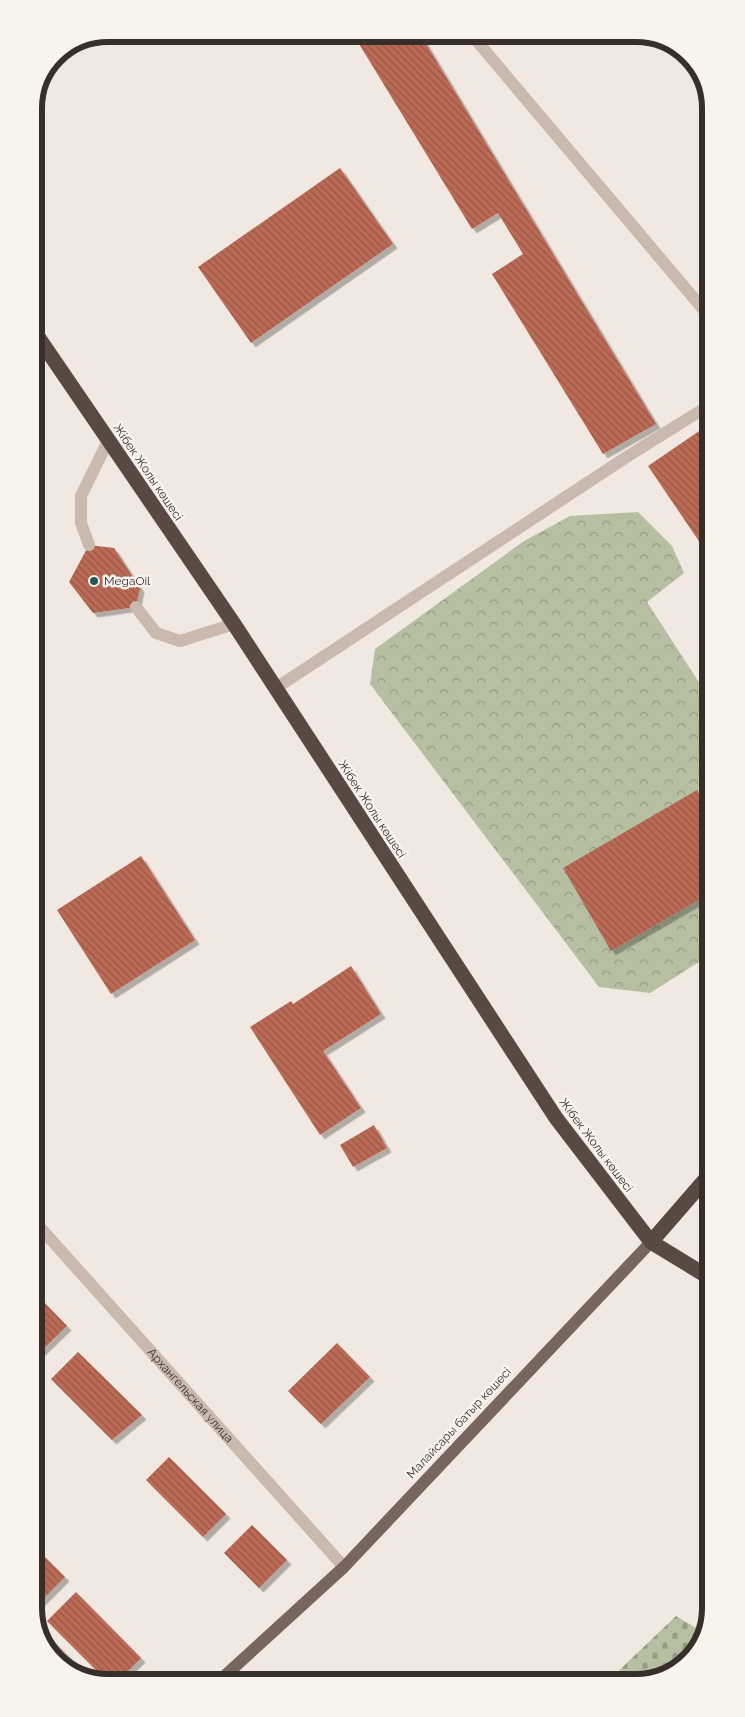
<svg xmlns="http://www.w3.org/2000/svg" width="745" height="1717" font-family="Raleway,sans-serif">
  <defs>
    <pattern id="forest-crowns" width="20" height="18" patternUnits="userSpaceOnUse" patternTransform="scale(1.25)"><rect width="20" height="18" fill="#b7bfa2"/><path d="M2 6a3 3 0 1 1 6 0M12 15a3 3 0 1 1 6 0" fill="none" stroke="#969c84"/></pattern>
    <pattern id="cemetery-stones" width="16" height="16" patternUnits="userSpaceOnUse" patternTransform="scale(1.25)"><rect width="16" height="16" fill="#b7bfa2"/><path d="M2 7V4a2 2 0 0 1 4 0v3zM10 15v-3a2 2 0 0 1 4 0v3z" fill="#969c84"/></pattern>
    <pattern id="building-back-hatch" width="6" height="6" patternUnits="userSpaceOnUse" patternTransform="scale(1.25)"><rect width="6" height="6" fill="#bb6a56"/><path d="M-1 5l2 2M0 0l6 6M5-1l2 2" fill="none" stroke="#995847"/></pattern>
    <filter id="shadow"><feDropShadow dx="4.5" dy="4.5" stdDeviation="0" flood-color="#0004"/></filter>
  </defs>
  <rect width="100%" height="100%" fill="#f1e9e1"/>
  <path fill="url(#forest-crowns)" d="M638,512L672,546L684,573L647,602L709,698L710,955L650,993L599,987L370,684L375,649L524,541L570,516Z"/>
  <path fill="url(#cemetery-stones)" d="M676,1616L703,1632L696,1654L660,1679L609,1680Z"/>
  <path fill="url(#building-back-hatch)" filter="url(#shadow)" d="M353,34H420L656,424L603,454L492,274L523,254L498,213L472,229Z
    M340,168L393,244L251,343L198,267Z
    M708,425L709,556L648,466Z
    M89,545L114,548L140,588L136,607L93,613L69,582Z
    M697,790L709,811V894L611,951L563,868Z
    M141,856L195,940L111,994L57,910Z
    M351,966L381,1014L323,1051L361,1108L320,1135L250,1027L291,1001L293,1004Z
    M374,1125L387,1148L353,1167L340,1145Z
    M37,1295L67,1326L37,1355Z
    M337,1343L370,1377L321,1424L288,1391Z
    M78,1352L142,1415L112,1440L51,1379Z
    M169,1457L226,1514L203,1537L146,1480Z
    M252,1525L287,1560L259,1588L224,1553Z
    M37,1549L65,1577L38,1604V1590Z
    M76,1592L141,1658L116,1683H109L47,1621Z"/>
  <g fill="none" stroke-linecap="round" stroke-linejoin="round">
    <path stroke="#c9b9ae" stroke-width="12" d="M494,34L476,40L708,315
      M89,545L81,523V496L108,441
      M136,607L156,633L180,641L234,624
      M276,688L625,458L708,406"/>
    <g stroke="#c9b9ae" stroke-width="12">
      <path id="s1" d="M37,1224L344,1567"/>
      <path d="M38,1633L78,1674"/>
    </g>
    <path stroke="#78665e" stroke-width="12" d="M218,1682L344,1567L651,1242"/>
    <path stroke="#584943" stroke-width="15" d="M34,331L234,624L556,1118L651,1242L710,1278
      M651,1242L710,1174"/>
  </g>
  <circle fill="#255556" stroke="#f9f3ed" stroke-width="2" cx="94" cy="581" r="5"/>
  <g text-anchor="middle" stroke-width="5" stroke-linejoin="round" paint-order="stroke">
    <g font-size="12" fill="#382f2b" stroke="#f9f3ed">
      <text transform="translate(148 472) rotate(56)" y="4">Жібек Жолы көшесі</text>
      <text transform="translate(372 809) rotate(57)" y="4">Жібек Жолы көшесі</text>
      <text transform="translate(596 1145) rotate(53)" y="4">Жібек Жолы көшесі</text>
      <text dy="4" stroke="none"><textPath href="#s1" startOffset="230">Архангельская улица</textPath></text>
      <text transform="translate(459 1423) rotate(-47)" y="4">Малайсары батыр көшесі</text>
    </g>
    <g font-size="12" fill="#382f2b" stroke="#f9f3ed" text-anchor="start">
      <text x="104" y="585">MegaOil</text>
    </g>
  </g>
  <path d="M0 0H745V1717H0ZM108 42H636A66 66 0 0 1 702 108V1608A66 66 0 0 1 636 1674H108A66 66 0 0 1 42 1608V108A66 66 0 0 1 108 42Z" fill="#f9f3ed" fill-rule="evenodd"/>
  <path fill="none" stroke="#382f2b" stroke-width="6" d="M108 42H636A66 66 0 0 1 702 108V1608A66 66 0 0 1 636 1674H108A66 66 0 0 1 42 1608V108A66 66 0 0 1 108 42Z"/>
</svg>
